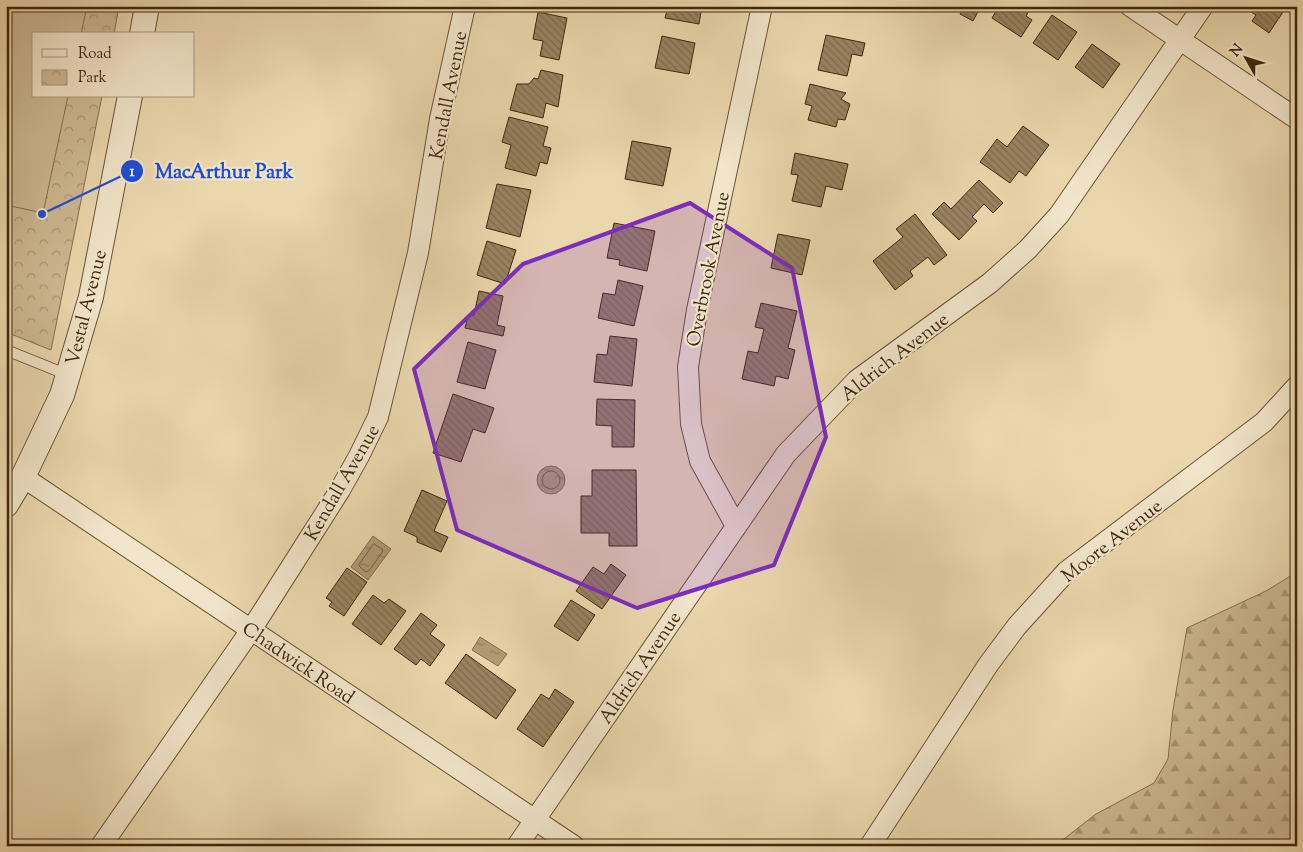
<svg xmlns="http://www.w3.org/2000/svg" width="1303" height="852" font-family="'Sorts Mill Goudy',serif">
  <defs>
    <pattern id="forest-firs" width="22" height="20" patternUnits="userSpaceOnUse" patternTransform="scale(1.25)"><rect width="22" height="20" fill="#ceb993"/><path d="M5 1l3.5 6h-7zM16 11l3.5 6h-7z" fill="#a99676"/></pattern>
    <pattern id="park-crowns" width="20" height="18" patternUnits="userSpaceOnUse" patternTransform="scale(1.25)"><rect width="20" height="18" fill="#ceb993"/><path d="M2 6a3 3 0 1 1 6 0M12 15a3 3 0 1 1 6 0" fill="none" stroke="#a99676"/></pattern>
    <pattern id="water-ripples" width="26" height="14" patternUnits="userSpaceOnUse" patternTransform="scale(1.25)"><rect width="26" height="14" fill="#b19b77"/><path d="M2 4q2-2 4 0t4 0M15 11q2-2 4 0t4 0" fill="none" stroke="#927e60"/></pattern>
    <pattern id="building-back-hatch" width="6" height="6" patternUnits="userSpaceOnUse" patternTransform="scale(1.25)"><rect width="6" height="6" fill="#998361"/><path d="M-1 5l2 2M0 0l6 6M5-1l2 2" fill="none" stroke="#7e6b4e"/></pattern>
  </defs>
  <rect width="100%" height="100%" fill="#ebd7ae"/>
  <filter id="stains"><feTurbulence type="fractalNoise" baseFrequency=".004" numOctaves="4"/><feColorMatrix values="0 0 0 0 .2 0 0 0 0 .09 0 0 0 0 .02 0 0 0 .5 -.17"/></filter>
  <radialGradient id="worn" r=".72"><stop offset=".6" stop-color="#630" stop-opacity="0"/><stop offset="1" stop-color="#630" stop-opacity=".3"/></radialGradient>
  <path fill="url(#forest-firs)" stroke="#887050" d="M1297,572V846H1055L1096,814L1154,783L1168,759L1173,710L1187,628L1266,591Z"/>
  <path fill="url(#park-crowns)" stroke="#887050" d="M6,6H119L114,34H34V96H102L51,350L6,332Z"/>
  <path fill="#ceb993" stroke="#887050" d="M6,6H87L81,34H34V96H68L43,213L6,205Z"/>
  <path fill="url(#water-ripples)" stroke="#846d4d" d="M537 480a14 14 0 1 1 28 0a14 14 0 1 1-28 0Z
    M373,536L391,549L368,580L351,567Z
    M480,637L507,654L498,666L472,650Z"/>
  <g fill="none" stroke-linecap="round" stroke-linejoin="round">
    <path stroke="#796142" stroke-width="1" d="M542 480a9 9 0 1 1 18 0a9 9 0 1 1-18 0Z
      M374,544L382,549L383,551L369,571L366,572L360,567L359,565Z"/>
  </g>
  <path fill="url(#building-back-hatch)" stroke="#41270d" d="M530,6H558L557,11Z
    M668,6H702L699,24L665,18Z
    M957,6H981L973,21L960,14L963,9Z
    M999,6H1026L1030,9L1026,16L1032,20L1021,37L992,18Z
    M1251,6H1287L1269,33L1252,21L1256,15L1248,10Z
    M538,12L567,18L559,60L540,56L543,41L533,39Z
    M1052,15L1077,32L1058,60L1033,43Z
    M826,35L865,43L862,56L852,54L847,76L818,70Z
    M662,36L695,43L689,74L655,68Z
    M1092,44L1120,64L1103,88L1075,67Z
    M541,70L563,75L558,107L546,103L543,118L510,110L517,84H529L534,78L538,79Z
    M810,84L846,93L841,99L850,104L845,120L838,119L836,127L808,120L812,106L805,104Z
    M509,117L548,127L543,146L551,148L547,164L540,162L536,176L505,168L511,145L502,142Z
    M1023,126L1049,145L1026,176L1019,171L1010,183L980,162L997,139L1007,147Z
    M632,141L671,148L663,186L625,179Z
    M795,153L848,164L842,190L826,186L821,207L792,201L798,175L791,174Z
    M979,180L1003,203L993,213L984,204L972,217L977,221L959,240L932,214L944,202L951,209Z
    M497,184L531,190L520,237L486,228Z
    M915,214L947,255L934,265L928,257L910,271L913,276L895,290L873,261L903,237L896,229Z
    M614,223L655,231L647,271L619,265L620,260L607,258Z
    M778,234L810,240L802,275L771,268Z
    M487,241L516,250L505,284L477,275Z
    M618,280L643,286L634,326L598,318L603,293L615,295Z
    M479,291L503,296L497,325L505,327L503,336L465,328L468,316L474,315Z
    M761,303L797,311L788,348L795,350L788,379L776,376L774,386L742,379L748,351L758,353L764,329L755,327Z
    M610,336L637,339L632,386L594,382L597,354L607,355Z
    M468,342L496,350L485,389L457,382Z
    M453,394L494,408L485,433L473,429L461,462L433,453Z
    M597,399L635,400L634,447H612V426L596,425Z
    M592,470H636L637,546H609V533H581V496H592Z
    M422,490L447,501L434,531L448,537L441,552L417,542V537L404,531Z
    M611,564L626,575L602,609L576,591L593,567L604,574Z
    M347,568L367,582L344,616L329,606L332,602L326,598Z
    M373,595L384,603L389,599L406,611L381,645L352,624Z
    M571,600L595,615L578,641L554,626Z
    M421,613L437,625L430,634L445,645L430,666L421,659L416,665L394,649Z
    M466,654L516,690L496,719L445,683Z
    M555,689L574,702L543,747L517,729L541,694L549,699Z"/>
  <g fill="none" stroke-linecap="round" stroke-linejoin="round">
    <g stroke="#6c5335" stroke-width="12">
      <path id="service" d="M6,350L68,375"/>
    </g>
    <g stroke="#6c5335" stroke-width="22">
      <path id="minor" d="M1130,6L1297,119
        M23,477L574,846
        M736,526L700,461L691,424L688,367L697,310L762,6
        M101,846L251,630L340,490L359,456L378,417L418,253L440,119L465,6
        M517,846L786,454L857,380L990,283L1028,249L1059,215L1203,6
        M870,846L988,665L1017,626L1067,571L1264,422L1297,386"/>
    </g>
    <g stroke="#6c5335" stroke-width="26">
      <path id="tertiary" d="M142,34L147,6
        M6,505L23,477L62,395L68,375L91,297L130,96"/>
    </g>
    <use href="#service" stroke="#f2e5ca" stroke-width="10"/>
    <use href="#minor" stroke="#f2e5ca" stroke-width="20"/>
    <use href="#tertiary" stroke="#f2e5ca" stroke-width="24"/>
  </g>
  <path fill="#7b2cbf" fill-opacity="0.2" stroke="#7b2cbf" stroke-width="4" stroke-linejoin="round" d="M690,203L792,268L826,437L774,565L637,608L457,530L414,369L523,264Z"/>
  <g text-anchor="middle" stroke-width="4.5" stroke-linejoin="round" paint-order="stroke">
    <g font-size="19" fill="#41270d" stroke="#f2e5ca">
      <text transform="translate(447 95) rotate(-79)" y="7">Kendall Avenue</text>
      <text transform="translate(707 269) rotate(-79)" y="7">Overbrook Avenue</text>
      <text transform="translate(85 307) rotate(-76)" y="7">Vestal Avenue</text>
      <text transform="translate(894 356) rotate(-38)" y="7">Aldrich Avenue</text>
      <text transform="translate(341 482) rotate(-60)" y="7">Kendall Avenue</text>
      <text transform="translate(1111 540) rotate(-38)" y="7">Moore Avenue</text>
      <text transform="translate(299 662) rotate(34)" y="7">Chadwick Road</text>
      <text transform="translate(639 667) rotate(-56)" y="7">Aldrich Avenue</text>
    </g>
  </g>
  <path fill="none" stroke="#1d4ed8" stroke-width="2" d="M42 214L132 171"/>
  <g fill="#1d4ed8" stroke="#f2e5ca" stroke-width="2">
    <circle cx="42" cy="214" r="5"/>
    <circle cx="132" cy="171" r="12"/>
  </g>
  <g font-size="15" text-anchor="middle" font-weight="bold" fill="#fff">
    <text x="132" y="176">1</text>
  </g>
  <g font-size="20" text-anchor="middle" font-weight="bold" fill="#1d4ed8" stroke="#f2e5ca" stroke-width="4.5" stroke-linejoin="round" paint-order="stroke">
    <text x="224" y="178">MacArthur Park</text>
  </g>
  <rect width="1303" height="852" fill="none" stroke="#ebd7ae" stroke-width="25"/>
  <rect x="8" y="8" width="1288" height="837" fill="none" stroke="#41270d" stroke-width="2.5"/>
  <rect x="12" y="12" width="1278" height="827" fill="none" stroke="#41270d"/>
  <rect x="32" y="32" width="162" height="65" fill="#f2e5ca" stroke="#ab997e"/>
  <rect x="42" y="49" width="25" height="8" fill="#f2e5ca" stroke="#ab997e"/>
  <text x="78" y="58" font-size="15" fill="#41270d">Road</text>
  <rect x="42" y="70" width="25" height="15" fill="url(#park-crowns)" stroke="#ab997e"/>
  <text x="78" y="82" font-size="15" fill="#41270d">Park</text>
  <g transform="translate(1246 58) rotate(309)" stroke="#f2e5ca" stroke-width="4" paint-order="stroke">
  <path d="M0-4L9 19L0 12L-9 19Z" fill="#41270d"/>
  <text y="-8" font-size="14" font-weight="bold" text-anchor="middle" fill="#41270d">N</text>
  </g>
  <rect width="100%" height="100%" filter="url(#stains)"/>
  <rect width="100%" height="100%" fill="url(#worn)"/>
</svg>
